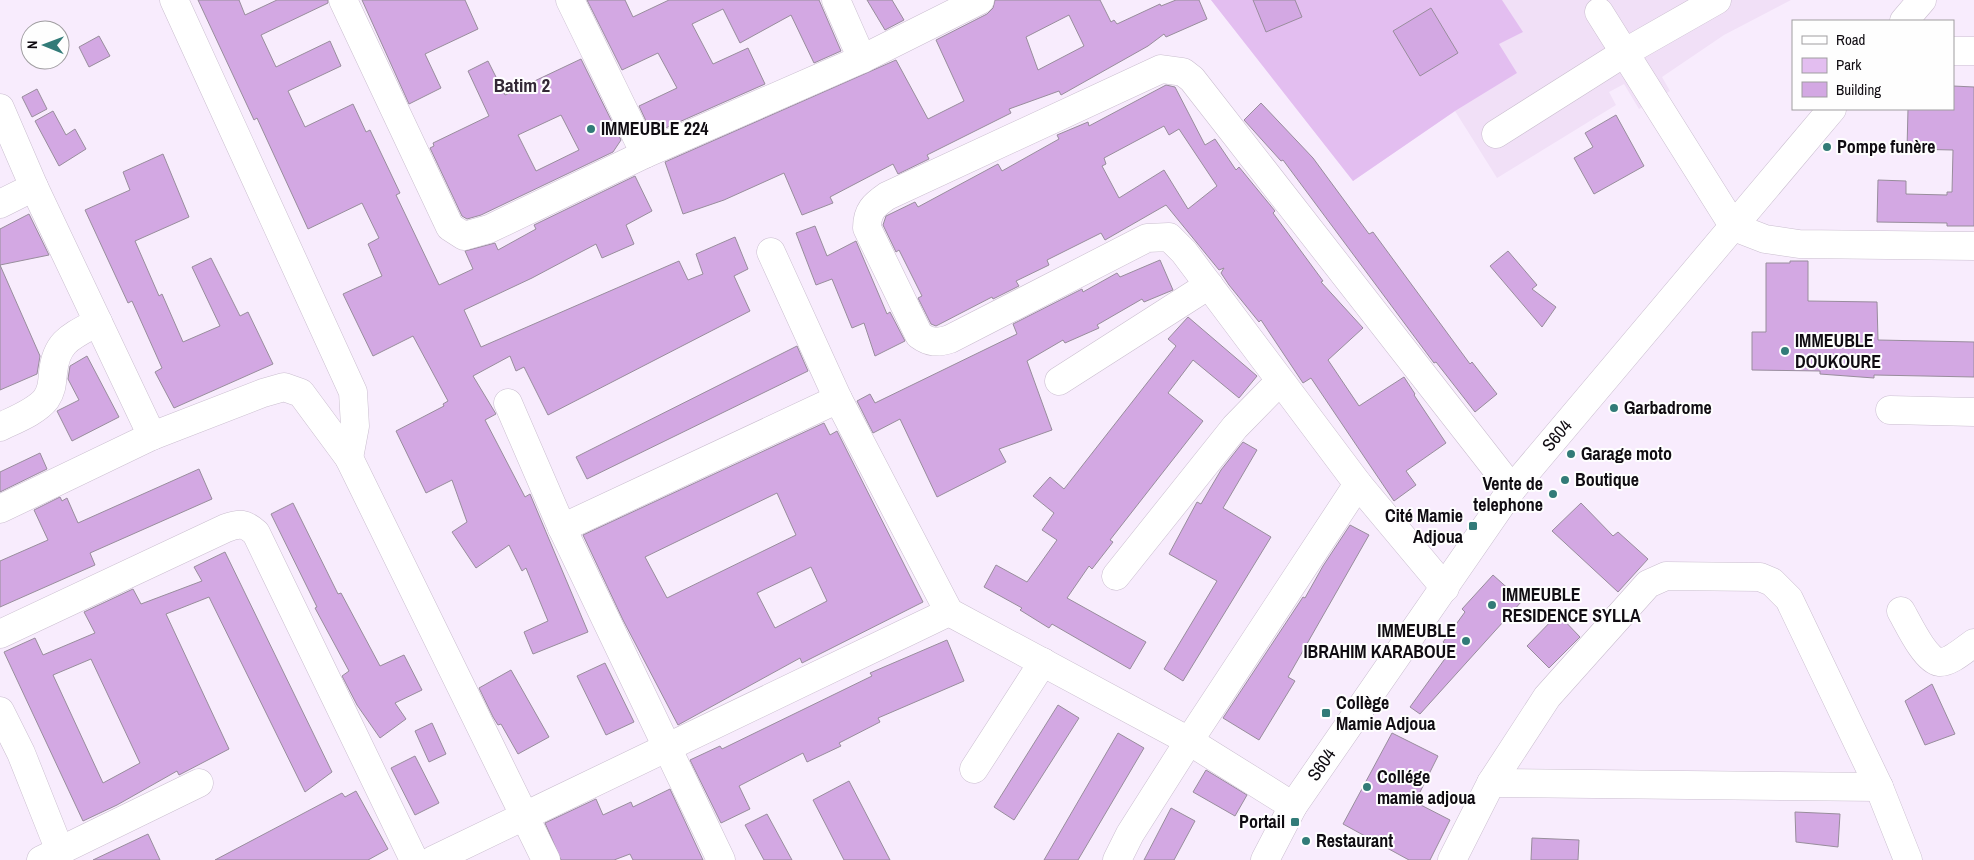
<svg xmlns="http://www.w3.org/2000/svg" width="1974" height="860" font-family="'Archivo Narrow',sans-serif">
  <rect width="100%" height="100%" fill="#f8ecfd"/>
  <path fill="#f1e0f7" d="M1211,0H1791L1724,35L1662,77L1670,91L1639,109L1624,84L1609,92L1616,105L1497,178L1455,111L1353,181Z"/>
  <path fill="#e3bef0" d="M1211,0H1502L1523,32L1499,44L1517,73L1455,111L1353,181Z"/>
  <path fill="#d3a8e3" stroke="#988d9c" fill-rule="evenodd" d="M198,0H239L245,15L277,0H328V3L261,35L276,67L330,41L341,66L288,91L305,127L353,104L366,132L370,130L400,193L396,195L439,285L473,269L465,251L495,243L498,250L536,229L534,225L635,176L652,211L626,225L634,244L602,258L596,244L532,278L464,310L481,347L679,261L688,280L703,274L696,254L735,237L748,269L734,276L750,311L548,415L524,367L516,371L510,356L473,376L496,414L485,420L525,497L530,494L588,632L533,654L524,632L548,621L526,568L522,571L509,545L476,568L452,532L467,522L452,480L426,493L396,431L444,406L443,404L448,401L413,336L373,356L343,294L382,276L368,244L379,238L362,203L308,229L257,118L254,120Z
    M362,0H465L478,29L425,54L441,88L409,104Z
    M587,0H625L633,17L669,0H819L841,51L814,63L791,15L740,43L723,9L692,24L713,64L748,48L765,84L652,134L639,106L677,88L658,53L622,70Z
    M867,0H892L904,20L885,30Z
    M995,0H1100L1111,22L1114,20L1117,24L1160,4L1161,6L1176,0H1199L1207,19L1166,37L1164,34L1148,46L1061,95L1059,91L1009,109L1011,113L927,155L929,159L898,174L893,164L830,197L833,203L802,215L784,173L724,200L683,214L665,162L896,60L928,119L964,101L936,40L987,14L993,8ZM1069,15L1084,46L1038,70L1026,37Z
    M1253,0H1295L1302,17L1266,32Z
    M1431,8L1458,53L1420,76L1393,31Z
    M99,36L110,56L89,67L79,47Z
    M581,59L621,140L613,152L481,215L467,219L462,216L430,148L434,146L433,143L489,116L468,71L488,61L505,95ZM561,115L579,150L536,171L518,135Z
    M1166,85L1175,87L1205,145L1215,139L1236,170L1239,167L1275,211L1273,213L1323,281L1321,282L1363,328L1328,360L1359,406L1404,377L1415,394L1414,395L1446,443L1406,471L1416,485L1394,501L1311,378L1303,383L1261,320L1259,322L1229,285L1221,273L1224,268L1219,270L1166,205L1105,240L1101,233L1047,260L1049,265L1016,281L1019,286L993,299L992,297L936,326L931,324L918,298L922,296L899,250L896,252L883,225L886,216L915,202L918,207L998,164L1002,171L1059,139L1057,135L1088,122L1089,126ZM1164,126L1169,135L1179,129L1217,186L1188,209L1164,170L1119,198L1102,166L1106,164L1104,158Z
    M1953,86L1974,87V226H1947V223L1877,222L1878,180L1906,181V194L1947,195V192H1952L1953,150L1907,149L1908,109H1953Z
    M37,89L47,109L32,117L22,97Z
    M1261,103L1313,158L1369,234L1373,232L1470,364L1472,362L1497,394L1475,412L1436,362L1434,363L1283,160L1281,161L1244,120Z
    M53,111L66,135L75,129L86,149L59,166L35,121Z
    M1616,115L1644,166L1594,194L1574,158L1593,147L1585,133Z
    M163,154L189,217L135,241L159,296L162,294L183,342L220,326L192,267L211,258L240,316L248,312L273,364L174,408L155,372L162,368L132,301L128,303L85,210L130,190L123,172Z
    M29,214L49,255L0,265V229Z
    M815,226L827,256L856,241L887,314L890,312L905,341L875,356L864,323L852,328L832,279L816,285L796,233Z
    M1508,251L1537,285L1532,289L1556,307L1542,327L1490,266Z
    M1160,260L1173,290L1144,302L1142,299L1097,325L1099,328L1065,343L1063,340L1027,361L1052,430L999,449L1006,462L937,497L900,419L873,433L857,401L870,394L875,403L1017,334L1013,324L1082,289L1083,292L1117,273L1120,277Z
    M1790,261H1808V301L1877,302L1878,340L1974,342V377L1874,375V378L1820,374V371L1752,370V332H1766V263H1790Z
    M0,265L40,356L37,374L0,390Z
    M1188,317L1257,376L1239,398L1193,360L1168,393L1203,421L1110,540L1113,542L1092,569L1089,566L1067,598L1146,642L1130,669L1052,624L1049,628L1020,610L1022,608L984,587L996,565L1027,582L1057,540L1042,530L1054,513L1033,496L1050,477L1064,489L1176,346L1168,339Z
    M797,346L808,371L587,479L576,457Z
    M87,356L119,417L72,441L57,411L79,400L68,379L70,366Z
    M824,423L830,435L837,431L923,602L802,663L800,658L678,725L623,620L583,535ZM777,493L796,535L667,598L645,557ZM811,567L827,601L775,628L757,593Z
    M1243,442L1257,450L1223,508L1271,537L1183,681L1164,669L1217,581L1169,554L1197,502L1201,504L1221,470Z
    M40,453L47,469L0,492V472Z
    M199,469L212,499L90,553L95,565L0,607V561L48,540L34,510L60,497L62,501L67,498L78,523Z
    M293,503L338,594L341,593L380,666L404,655L422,690L395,703L406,719L380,738L357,705L342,676L349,671L315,608L317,607L271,514Z
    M1581,503L1613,536L1618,532L1648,559L1618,592L1552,531Z
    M1350,525L1369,535L1288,677L1295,681L1259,740L1223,718L1303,597L1305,598L1323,566Z
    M225,552L332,772L305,792L209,597L166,614L229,749L179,775L177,771L117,805L83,821L4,652L35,638L43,655L95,633L84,612L133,589L141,604L202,581L194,567ZM91,659L140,763L103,783L53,675Z
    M1493,575L1522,601L1420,714L1410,707L1452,649L1443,642L1465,612L1462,609Z
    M1558,614L1580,637L1549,668L1527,646Z
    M947,640L964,681L878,718L880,722L839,743L841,746L807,762L803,753L739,786L750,809L721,823L690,760L720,746L722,749L872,676L870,673Z
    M605,663L634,722L606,735L577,676Z
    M511,670L549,737L518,754L501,724L498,725L493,717L479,688Z
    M1932,684L1955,734L1925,745L1905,701Z
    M1058,705L1079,718L1014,820L994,807Z
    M432,723L446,754L429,762L415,731Z
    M1118,733L1144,748L1078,860H1044Z
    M1392,733L1438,756L1415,802L1450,820L1430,860H1409L1343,824Z
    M415,756L439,803L415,815L391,768Z
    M1206,770L1247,795L1235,816L1193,792Z
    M849,781L890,860H844L813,800Z
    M670,789L703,860H633L630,854L614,860H561L545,823L596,799L603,815L631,802L633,807Z
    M356,791L388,849L368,860H215L342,793L345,797Z
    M1171,808L1195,821L1174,860H1144Z
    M1795,812L1840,814L1838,847L1796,842Z
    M767,814L792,860H764L745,825Z
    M148,834L160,860H93Z
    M1532,838L1579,840L1578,860H1531Z"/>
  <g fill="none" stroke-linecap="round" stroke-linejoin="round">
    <g stroke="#cabecf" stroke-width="29">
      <g id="minor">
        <path d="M174,0L353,392L355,426L349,458"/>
        <path d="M343,0L450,227L464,236L489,229L645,154L862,59L980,0"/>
        <path d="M570,0L645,154"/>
        <path d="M836,0L862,59"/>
        <path d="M1599,12L1734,227L1765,239L1799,244L1974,246"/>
        <path d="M1904,21L1922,0"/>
        <path d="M1953,51H1974"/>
        <path d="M0,108L34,187L152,436"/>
        <path d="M1496,134L1624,53L1717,0"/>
        <path d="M0,204L34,187"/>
        <path d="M771,252L838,399L949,612"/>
        <path d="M1059,381L1209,285"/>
        <path d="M508,403L562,528L721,860"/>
        <path d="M1890,410L1974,412"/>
        <path d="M0,427C14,420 36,412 46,399C52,390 52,383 53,373C56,341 72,336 98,322"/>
        <path d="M0,509L152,436L263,393L284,387L301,393L349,458L546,860"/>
        <path d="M562,528L838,399"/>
        <path d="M1116,576L1235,427L1280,381"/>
        <path d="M1445,588L1358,484L1184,252L1169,237L1147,238L950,339C937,343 930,343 919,335L867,228C867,211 874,205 887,196L1161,69L1183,72L1192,79L1512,489"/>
        <path d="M1901,611C1908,623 1925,660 1939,662C1950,663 1965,649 1974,643"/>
        <path d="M0,634L226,528C240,523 245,523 256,533L414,860"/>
        <path d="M0,711L21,753L60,851"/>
        <path d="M974,769L1043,662"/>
        <path d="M1491,783L1879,787"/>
        <path d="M41,860L199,783"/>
        <path d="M433,860L949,612L1189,741L1293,806"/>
        <path d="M1117,860L1130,834L1189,741L1358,484"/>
        <path id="s1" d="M1265,860L1293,806L1512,489L1832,109"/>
        <path d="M1452,860L1491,783L1547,697L1648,584L1666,576L1760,577L1772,582L1789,599L1879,787L1908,860"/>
      </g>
    </g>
    <use href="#minor" stroke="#fff" stroke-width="28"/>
  </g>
  <g fill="#327b78" stroke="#fefefe" stroke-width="2">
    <circle cx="591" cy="129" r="5"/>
    <circle cx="1827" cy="147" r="5"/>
    <circle cx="1785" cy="351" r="5"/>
    <circle cx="1614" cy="408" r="5"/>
    <circle cx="1571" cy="454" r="5"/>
    <circle cx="1565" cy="480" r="5"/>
    <circle cx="1553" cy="494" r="5"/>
    <rect x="1468" y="521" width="10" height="10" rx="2.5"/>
    <circle cx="1492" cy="605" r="5"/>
    <circle cx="1466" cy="641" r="5"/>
    <rect x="1321" y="708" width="10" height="10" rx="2.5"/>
    <circle cx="1367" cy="787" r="5"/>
    <rect x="1290" y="817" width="10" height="10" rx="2.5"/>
    <circle cx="1306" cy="841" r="5"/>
  </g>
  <g text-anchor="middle" stroke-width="4" stroke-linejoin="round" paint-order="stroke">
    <g font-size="18" font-weight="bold" fill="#100c12" stroke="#fefefe" text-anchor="start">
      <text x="601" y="135">IMMEUBLE 224</text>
      <text x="1837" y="153">Pompe funère</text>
      <text x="1795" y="347">IMMEUBLE<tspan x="1795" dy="21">DOUKOURE</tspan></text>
      <text x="1624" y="414">Garbadrome</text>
      <text x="1581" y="460">Garage moto</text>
      <text x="1575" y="486">Boutique</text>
      <text x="1543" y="490" text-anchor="end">Vente de<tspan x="1543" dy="21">telephone</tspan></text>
      <text x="1463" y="522" text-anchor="end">Cité Mamie<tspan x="1463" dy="21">Adjoua</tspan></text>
      <text x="1502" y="601">IMMEUBLE<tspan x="1502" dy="21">RESIDENCE SYLLA</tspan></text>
      <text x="1456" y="637" text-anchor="end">IMMEUBLE<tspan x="1456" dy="21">IBRAHIM KARABOUE</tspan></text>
      <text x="1336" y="709">Collège<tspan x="1336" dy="21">Mamie Adjoua</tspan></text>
      <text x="1377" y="783">Collége<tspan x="1377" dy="21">mamie adjoua</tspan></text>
      <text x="1285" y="828" text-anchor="end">Portail</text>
      <text x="1316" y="847">Restaurant</text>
    </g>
    <g font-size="18" fill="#100c12" stroke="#fefefe">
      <text dy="6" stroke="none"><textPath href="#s1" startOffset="516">S604</textPath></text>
      <text dy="6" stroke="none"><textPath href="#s1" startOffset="111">S604</textPath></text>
    </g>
    <g font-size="19" font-weight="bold" fill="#332936" stroke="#fefefe">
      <text x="522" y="92">Batim 2</text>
    </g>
  </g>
  <rect x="1792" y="20" width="162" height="90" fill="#fefefe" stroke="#9f9da0"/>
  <rect x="1802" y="36" width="25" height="8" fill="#ffffff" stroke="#9f9da0"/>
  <text x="1836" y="45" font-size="15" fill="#100c12">Road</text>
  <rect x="1802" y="58" width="25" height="15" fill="#e3bef0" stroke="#9f9da0"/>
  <text x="1836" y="70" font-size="15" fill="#100c12">Park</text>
  <rect x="1802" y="82" width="25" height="15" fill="#d3a8e3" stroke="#9f9da0"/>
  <text x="1836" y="95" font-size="15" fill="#100c12">Building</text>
  <g transform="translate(45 45) rotate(271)"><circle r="24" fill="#fefefe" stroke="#9f9da0"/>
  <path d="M0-4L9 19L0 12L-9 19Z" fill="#327b78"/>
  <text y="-8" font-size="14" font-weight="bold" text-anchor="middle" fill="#100c12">N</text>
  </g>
</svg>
